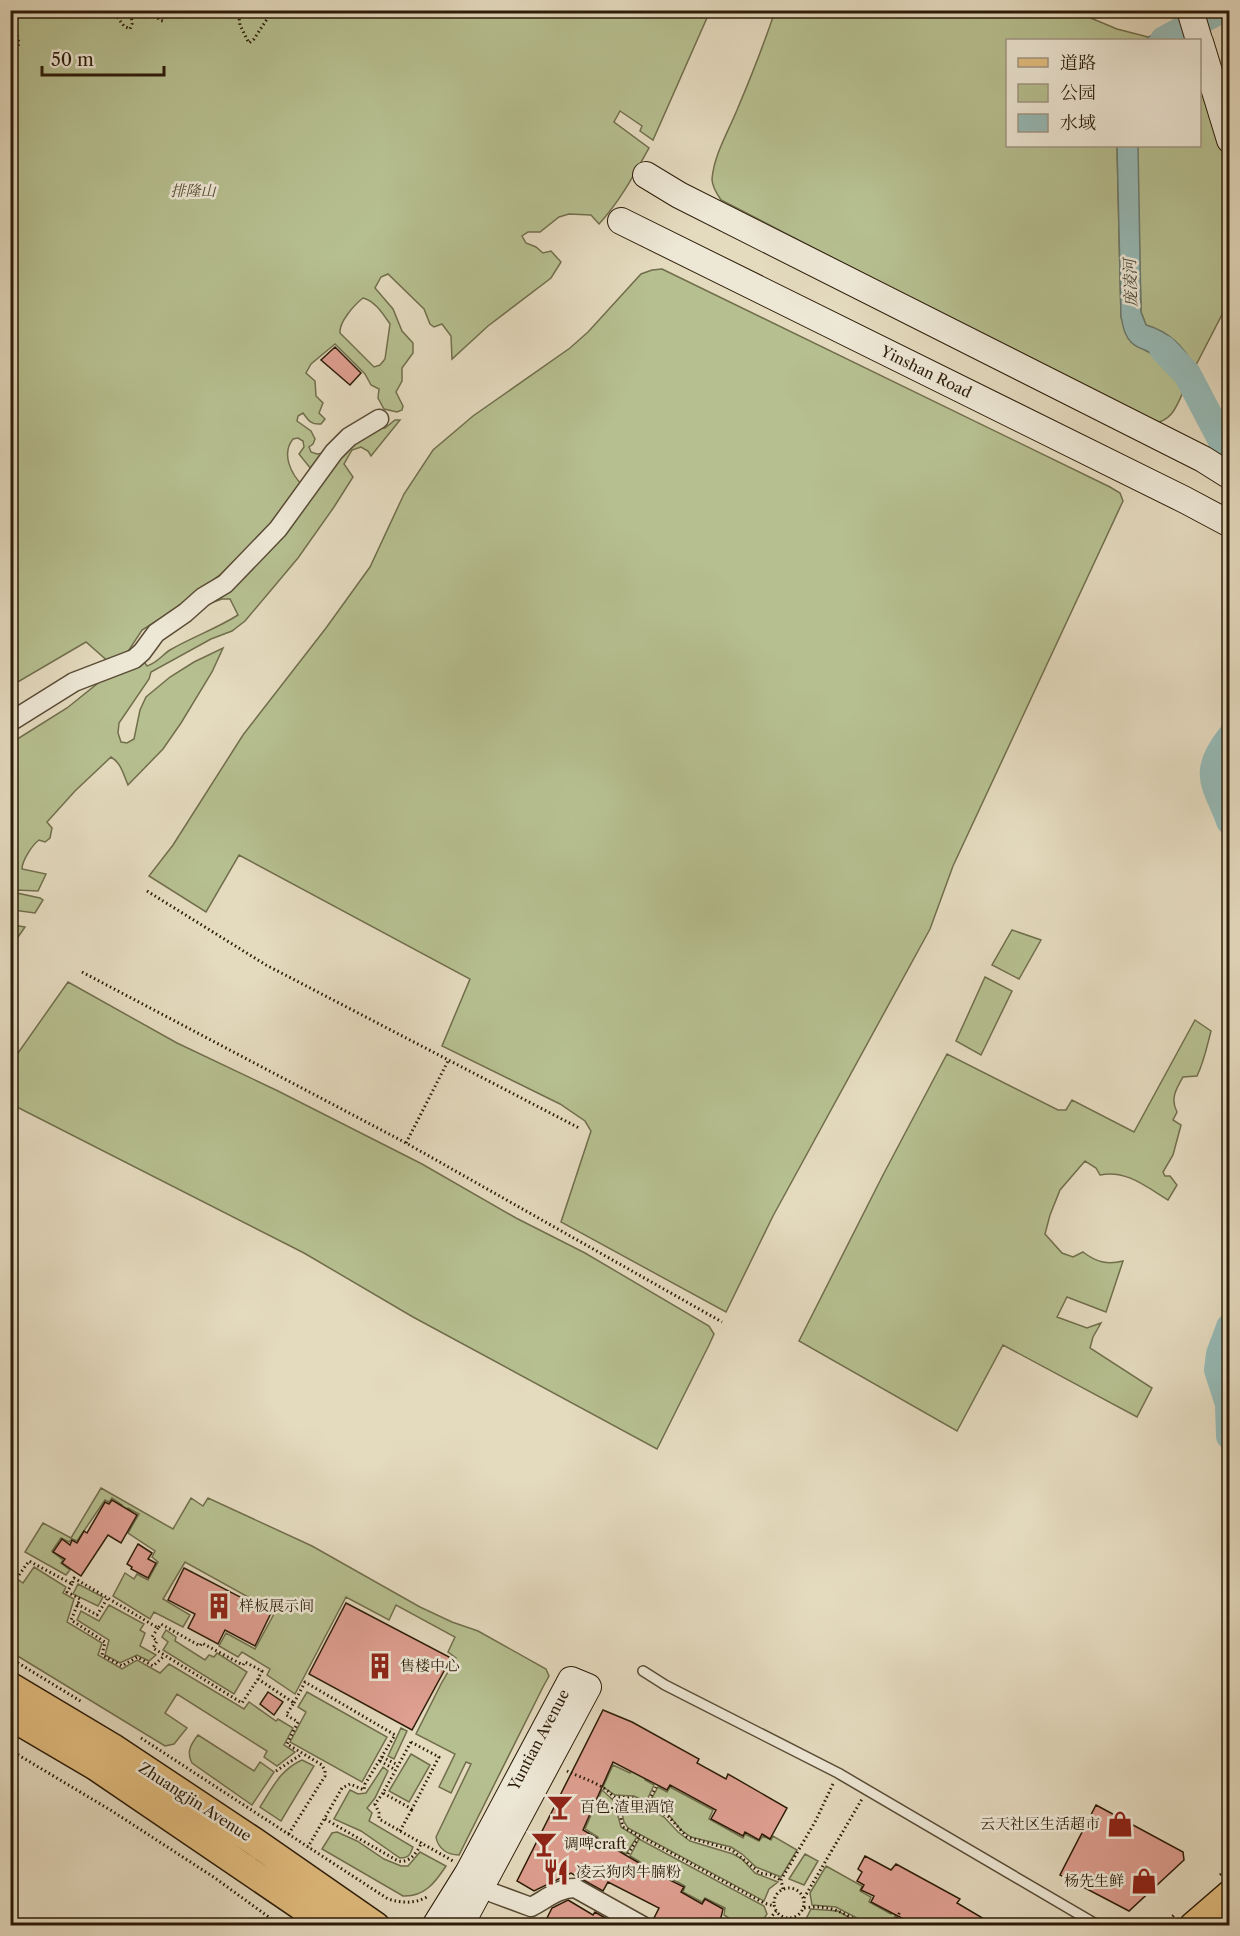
<svg xmlns="http://www.w3.org/2000/svg" width="1240" height="1936" font-family="'Libre Caslon Text','Noto Serif SC',serif">
  <rect width="100%" height="100%" fill="#e4dabe"/>
  <filter id="stains"><feTurbulence type="fractalNoise" baseFrequency=".00333" numOctaves="4"/><feColorMatrix values="0 0 0 0 .2 0 0 0 0 .09 0 0 0 0 .02 0 0 0 .5 -.17"/></filter>
  <radialGradient id="worn" r=".72"><stop offset=".6" stop-color="#630" stop-opacity="0"/><stop offset="1" stop-color="#630" stop-opacity=".3"/></radialGradient>
  <path fill="#b6bf90" stroke="#716e4c" stroke-width="1.5" fill-rule="evenodd" d="M11,11H710L653,140L640,131L642,126L620,111L614,122L649,148C634,175 620,201 599,224L591,215L569,214L559,217L540,232H528L522,236L526,243L536,247L543,253L551,251L561,262L551,278L488,326L452,359L451,336L442,324L434,327L430,324L424,309L388,274L381,277L375,288L393,309L402,331L413,343V353L402,368V381L396,392L403,406L402,410L397,412L384,409L378,398L379,389L371,385L365,374L335,344L311,364L306,373L315,381L316,396L323,403L319,413L325,419L321,424C311,425 308,420 303,413L298,416L297,421L311,431L315,439L313,444L309,447L311,452L317,454L328,453L311,469L299,454L304,447L303,441L298,438L293,439C281,454 291,474 303,486L290,506L221,574L166,615L142,630L129,650L110,663L86,642L11,686ZM363,298C375,301 383,314 390,324L385,359L380,365L374,367L340,333C339,322 354,305 363,298Z
    M775,11H1074L1117,29L1148,37L1146,40H1008V146H1117L1121,316L1131,342C1153,354 1173,365 1185,388C1177,404 1173,422 1153,423L721,200C717,194 712,187 712,179C714,155 728,132 737,110C751,77 764,44 775,11Z
    M1200,75L1229,176L1230,299L1195,367C1184,349 1167,331 1146,325L1141,312L1137,152L1138,146H1200Z
    M662,269L1110,487L1120,493L1123,501L953,866L930,929L773,1216L726,1312L561,1222L591,1131L585,1121L560,1104L442,1046L470,979L239,855L206,912L149,876L173,845L243,735L326,628L370,567L404,494L433,450L473,416L570,348L588,332L641,274L652,270Z
    M395,420H400L371,456L368,451L361,447L352,450L344,464L353,477L334,507L298,558L245,621L232,631L211,639L151,672L149,679L119,723L118,733L121,742L127,743L134,739L140,710L146,697L170,677L194,662L223,648L212,672L181,723L163,749L128,785C123,774 122,764 111,757L75,791L47,822L52,828L50,838L45,842L39,840C32,845 22,861 22,869L46,874L38,891L16,890L17,893L40,898L43,900L35,913L13,910L11,917V743L67,708L107,676L142,659L147,666C157,663 162,655 170,650C192,637 216,629 238,615L230,599H222L199,607L334,459L375,429L385,428Z
    M13,925L25,927L11,947V926Z
    M1012,930L1041,940L1019,979L992,965Z
    M985,977L1012,991L981,1055L956,1041Z
    M68,982L177,1043L278,1091L422,1164L516,1218L585,1253L709,1326L714,1334L709,1345L657,1449L413,1317L304,1253L11,1104V1063Z
    M1195,1020L1211,1031C1207,1046 1204,1062 1197,1076L1183,1077C1176,1089 1170,1099 1177,1112L1173,1120L1181,1125L1173,1155L1163,1172L1165,1176H1170L1177,1185L1168,1200C1148,1188 1126,1169 1100,1175L1096,1168L1085,1161L1060,1190L1050,1215L1045,1234L1062,1253L1073,1257L1083,1252C1096,1262 1107,1265 1123,1261L1106,1312L1067,1297L1057,1317L1087,1328L1101,1323L1093,1337L1090,1348L1152,1388L1137,1417L1003,1345L957,1431L799,1341L883,1175L947,1054L1058,1110H1066L1072,1100L1134,1132Z
    M101,1488L173,1529L191,1498L203,1506L208,1498L312,1546L420,1607L452,1622L478,1631L546,1669L549,1676L543,1687L459,1855C448,1855 438,1849 436,1837L471,1764L466,1762L451,1793L439,1787L455,1754L416,1734L441,1684L456,1658L448,1652L455,1637L396,1605L389,1620L346,1597L295,1694L267,1675L270,1669L242,1652L238,1657L219,1646L226,1633L255,1649L275,1612L185,1562L163,1599L190,1615L183,1627L154,1612L150,1619L113,1596L125,1573L134,1579L137,1574L148,1580L158,1562L152,1557L155,1551L128,1533L139,1514L128,1508L125,1513L120,1511L122,1505L112,1498L109,1502L105,1500L77,1541L72,1539L69,1542L61,1538L52,1551L63,1560L61,1563L70,1570L66,1575L25,1552L43,1523L71,1538Z
    M34,1567L66,1587L63,1593L74,1599L67,1622L102,1643L98,1655L122,1669L137,1660L160,1673L169,1664L244,1709L249,1702L276,1721L278,1719L293,1728L284,1745L295,1752L277,1766L264,1757L267,1751L177,1694L165,1713L187,1728L174,1744L165,1746L11,1652V1575L23,1583Z
    M78,1584L103,1597L98,1606L73,1594Z
    M109,1605L144,1624L140,1630L145,1633L140,1646L156,1655L149,1661L137,1655L120,1663L105,1655L109,1640L77,1620L81,1611L99,1621Z
    M166,1630L176,1637L175,1641L205,1660L209,1655L214,1657L217,1653L247,1672L234,1694L163,1650L168,1642L162,1637Z
    M307,1692L387,1737L362,1782L290,1742L306,1712L298,1707Z
    M401,1728L407,1731L394,1759L388,1756Z
    M198,1735L254,1771L260,1762L274,1772L252,1805L192,1763C186,1752 191,1744 198,1735Z
    M411,1754L430,1765L409,1802L389,1791Z
    M302,1760L314,1766L281,1821L260,1807C273,1787 280,1770 302,1760Z
    M613,1765L630,1773L633,1768L647,1775L645,1780L654,1785L646,1802L634,1796L615,1795L603,1787Z
    M383,1767L388,1771L375,1798L367,1808L372,1813L369,1821L413,1847C410,1855 409,1858 400,1858L361,1831L334,1819L350,1790L358,1794L366,1793Z
    M658,1787L667,1792L670,1787L713,1810L709,1819L743,1838L745,1834L759,1841L763,1836L771,1840L773,1836L797,1850L781,1877L756,1867L742,1854L731,1847L691,1837L681,1830L668,1814L649,1803Z
    M602,1790L614,1801L621,1827L637,1837L626,1854L609,1844L606,1848L596,1841L598,1837L585,1829Z
    M619,1800L636,1802L646,1806L664,1817L678,1832L690,1841L733,1854L742,1859L755,1873L778,1882L769,1889L764,1901L628,1828L624,1822Z
    M337,1832L357,1841L384,1859L401,1866H408L420,1852L446,1866C435,1883 424,1897 403,1896L322,1849L332,1833Z
    M639,1839L764,1906L767,1914L760,1925H733L734,1921L724,1915L725,1908L705,1898L702,1902L683,1892L685,1886L656,1870L654,1874L640,1866V1862L630,1856Z
    M805,1854L818,1861L804,1885L789,1879Z
    M826,1866L862,1886L860,1891L871,1897L869,1902L891,1914L894,1909L898,1911L890,1925H870L836,1907L812,1905L810,1893Z
    M811,1909L838,1911L862,1925H817L806,1919Z"/>
  <path fill="#96bab6" stroke="#6c7b70" stroke-width="1.5" d="M1207,11H1229V15L1210,25Z
    M1185,19L1188,36L1181,40H1146L1148,37Z
    M1117,146H1138L1141,312L1146,325C1170,332 1183,346 1195,367L1185,388C1177,374 1167,363 1153,354C1146,350 1137,348 1132,343C1124,336 1123,325 1121,317Z"/>
  <g fill="none" stroke-linecap="round" stroke-linejoin="round">
    <path stroke="#96bab6" stroke-width="28" d="M1164,40L1220,10
      M1163,349L1187,374L1230,456
      M1230,738C1201,775 1217,784 1230,821
      M1230,1327L1220,1354L1218,1370L1229,1404L1230,1436"/>
  </g>
  <path fill="#df9f91" stroke="#2c1c08" stroke-width="1.5" d="M335,347L361,373L350,385L321,360Z
    M112,1500L137,1515L121,1543L108,1535L81,1576L62,1563L65,1559L53,1552L62,1539L70,1545L72,1540L77,1543L84,1531L87,1533L105,1502L109,1504Z
    M138,1544L152,1553L148,1559L156,1563L148,1578L131,1569L132,1567L127,1564Z
    M184,1568L271,1613L255,1646L225,1630L218,1644L188,1628L195,1614L168,1600Z
    M346,1603L451,1658L412,1730L309,1674Z
    M268,1692L283,1702L274,1715L260,1704Z
    M603,1710L632,1722L699,1759L697,1763L726,1779L728,1774L787,1808L770,1839L762,1834L759,1840L745,1832L743,1836L711,1819L716,1810L670,1785L667,1790L613,1762L583,1830L656,1873L684,1887L681,1892L702,1904L705,1899L723,1909L719,1926H654L653,1920L659,1908L608,1882L603,1891L571,1873L534,1891L517,1881Z
    M1096,1805L1183,1852L1184,1860L1129,1911L1060,1875Z
    M865,1856L891,1870L896,1864L960,1899L957,1903L996,1926H917L890,1912L871,1902L874,1896L861,1890L864,1885L857,1881L862,1872L858,1869Z
    M568,1900L593,1915L595,1912L619,1926H543L552,1908Z"/>
  <g fill="none" stroke-linecap="round" stroke-linejoin="round">
    <g stroke="#5a4c36" stroke-width="12">
      <path id="lane" d="M643,1671L665,1685L838,1773L1099,1926"/>
    </g>
    <g stroke="#5a4c36" stroke-width="21">
      <path id="street" d="M10,722L74,682L134,659L142,652L156,633L185,613L203,597L225,584L278,529L334,452L349,437L379,419
        M493,1893L531,1907C545,1900 558,1888 575,1888L643,1926"/>
    </g>
    <g stroke="#2c1c08" stroke-width="28">
      <path id="secondary" d="M1190,10L1199,40
        M1200,42L1230,140
        M646,175L679,195L1203,459L1230,476
        M621,221L1185,500L1230,524
        M435,1926L468,1873L571,1680L588,1687L460,1926"/>
    </g>
    <g stroke="#2c1c08" stroke-width="30">
      <path id="primary" d="M10,1686L112,1747L255,1842L376,1926
        M10,1716L95,1766L330,1926
        M1193,1926L1230,1894"/>
    </g>
    <path stroke="#2c1c08" stroke-width="3" stroke-dasharray="1.5 3" stroke-linecap="butt" d="M112,10L124,26L130,29L132,24L131,10
      M154,10L159,20L163,21L166,10
      M238,10L240,25L249,43L254,39L273,10
      M10,19C17,35 25,45 10,58
      M147,891L266,965L579,1128
      M82,972L406,1143L722,1322
      M406,1143L448,1061
      M19,1575L29,1561L72,1584L74,1578L158,1628L161,1624L200,1646L202,1643L243,1665L245,1662L262,1671L258,1679L294,1703L286,1715L298,1722L287,1744L322,1765L325,1771V1776L288,1835
      M72,1584L67,1592L80,1599L71,1620L105,1642L102,1655L122,1666L137,1657L153,1666L164,1656
      M77,1604L97,1615L107,1599
      M158,1628L152,1637L157,1641L153,1648L242,1703L258,1679
      M10,1658L82,1702
      M294,1703L305,1682L395,1735L365,1784L364,1790L350,1784L342,1788L308,1847
      M141,1738L388,1899C402,1903 414,1904 427,1897
      M411,1742L439,1757L412,1809L383,1793Z
      M10,1750L112,1811L215,1878L281,1926
      M382,1757L398,1765
      M380,1761L394,1769
      M276,1771L302,1754
      M567,1771C581,1778 605,1784 614,1798C620,1806 620,1817 623,1827L764,1903L774,1906
      M383,1793L375,1804L379,1813V1819L453,1861
      M614,1797L634,1798L647,1804L669,1817L687,1837L732,1850L760,1873L771,1875L781,1880
      M647,1804L656,1787
      M325,1819L398,1861C411,1863 417,1852 422,1842
      M400,1831L412,1809
      M628,1854L639,1837
      M1220,1875L1230,1866
      M774 1903a15 15 0 1 1 30 0a15 15 0 1 1-30 0Z
      M783,1889L781,1880L815,1822L833,1784
      M804,1898L862,1799
      M804,1908C831,1904 844,1913 866,1926
      M795,1919L813,1926
      M764,1926L776,1911
      M892,1926L900,1912
      M1163,1926L1174,1915"/>
    <use href="#lane" stroke="#ede7d5" stroke-width="9"/>
    <use href="#street" stroke="#ede7d5" stroke-width="18"/>
    <use href="#secondary" stroke="#ede7d5" stroke-width="26"/>
    <use href="#primary" stroke="#e2bd7f" stroke-width="27"/>
  </g>
  <defs>
    <g id="building-bare" transform="scale(2.07)"><path d="M-4-6H4V6H1V3H-1V6H-4ZM-2.5-4.3h1.7v1.8h-1.7ZM.8-4.3h1.7v1.8H.8ZM-2.5-1h1.7V.8h-1.7ZM.8-1h1.7V.8H.8Z" fill="#8f2418" stroke="#ede7d5" stroke-width="2.5" paint-order="stroke"/></g>
    <g id="bar-bare" transform="scale(2.07)"><path d="M-6-5H6L.8 .8V4.5H3.5V6h-7V4.5H-.8V.8Z" fill="#8f2418" stroke="#ede7d5" stroke-width="2.5" paint-order="stroke"/></g>
    <g id="shop-bare" transform="scale(2.07)"><path d="M-5-2.5h2.3a2.7 3.5 0 0 1 5.4 0H5L5.5 6h-11ZM-1.5-2.5h3a1.5 2.3 0 0 0-3 0Z" fill="#8f2418" stroke="#ede7d5" stroke-width="2.5" paint-order="stroke"/></g>
    <g id="restaurant-bare" transform="scale(2.07)"><path d="M-5-6h1v4h1v-4h1v4h1v-4h1v5L-1.5 .5V6h-2V.5L-5-1ZM5-6V6H3V1.5H1.5Q1.5-4 5-6Z" fill="#8f2418" stroke="#ede7d5" stroke-width="2.5" paint-order="stroke"/></g>
  </defs>
  <g fill-rule="evenodd">
    <use href="#building-bare" x="219" y="1606"/>
    <use href="#building-bare" x="380" y="1666"/>
    <use href="#bar-bare" x="560" y="1807"/>
    <use href="#shop-bare" x="1120" y="1824"/>
    <use href="#bar-bare" x="544" y="1844"/>
    <use href="#restaurant-bare" x="556" y="1872"/>
    <use href="#shop-bare" x="1144" y="1881"/>
  </g>
  <g text-anchor="middle" stroke-width="5" stroke-linejoin="round" paint-order="stroke">
    <g font-size="15" font-style="italic" fill="#554d31" stroke="#ede7d5">
      <text x="193" y="196">排隆山</text>
    </g>
    <g font-size="15" fill="#2c1c08" stroke="#ede7d5">
      <text transform="translate(926 372) rotate(26)" y="5">Yinshan Road</text>
      <text transform="translate(539 1740) rotate(-62)" y="5">Yuntian Avenue</text>
      <text transform="translate(195 1802) rotate(33)" y="5">Zhuangjin Avenue</text>
    </g>
    <g font-size="15" fill="#2c1c08" stroke="#ede7d5" text-anchor="start">
      <text x="239" y="1611">样板展示间</text>
      <text x="400" y="1671">售楼中心</text>
      <text x="580" y="1812">百色·渣里酒馆</text>
      <text x="1100" y="1829" text-anchor="end">云天社区生活超市</text>
      <text x="564" y="1849">调啤craft</text>
      <text x="576" y="1877">凌云狗肉牛腩粉</text>
      <text x="1124" y="1886" text-anchor="end">杨先生鲜</text>
    </g>
    <g font-size="16" font-style="italic" fill="#4c4b3c" stroke="#ede7d5">
      <text transform="translate(1130 283) rotate(-92)" y="6">庞凌河</text>
    </g>
  </g>
  <rect width="1240" height="1936" fill="none" stroke="#e4dabe" stroke-width="36"/>
  <rect x="12" y="12" width="1216" height="1912" fill="none" stroke="#2c1c08" stroke-width="3"/>
  <rect x="18" y="18" width="1204" height="1900" fill="none" stroke="#2c1c08" stroke-width="1.5"/>
  <rect x="1006" y="39" width="195" height="108" fill="#ede7d5" stroke="#a09683" stroke-width="1.5"/>
  <rect x="1018" y="58" width="30" height="9" fill="#e2bd7f" stroke="#a09683" stroke-width="1.5"/>
  <text x="1060" y="69" font-size="18" fill="#2c1c08">道路</text>
  <rect x="1018" y="84" width="30" height="18" fill="#b6bf90" stroke="#a09683" stroke-width="1.5"/>
  <text x="1060" y="99" font-size="18" fill="#2c1c08">公园</text>
  <rect x="1018" y="114" width="30" height="18" fill="#96bab6" stroke="#a09683" stroke-width="1.5"/>
  <text x="1060" y="129" font-size="18" fill="#2c1c08">水域</text>
  <path d="M42 66v9h122v-9" fill="none" stroke="#2c1c08" stroke-width="3"/>
  <text x="51" y="66" font-size="18" fill="#2c1c08" stroke="#ede7d5" stroke-width="4.5" paint-order="stroke">50 m</text>
  <rect width="100%" height="100%" filter="url(#stains)"/>
  <rect width="100%" height="100%" fill="url(#worn)"/>
</svg>
